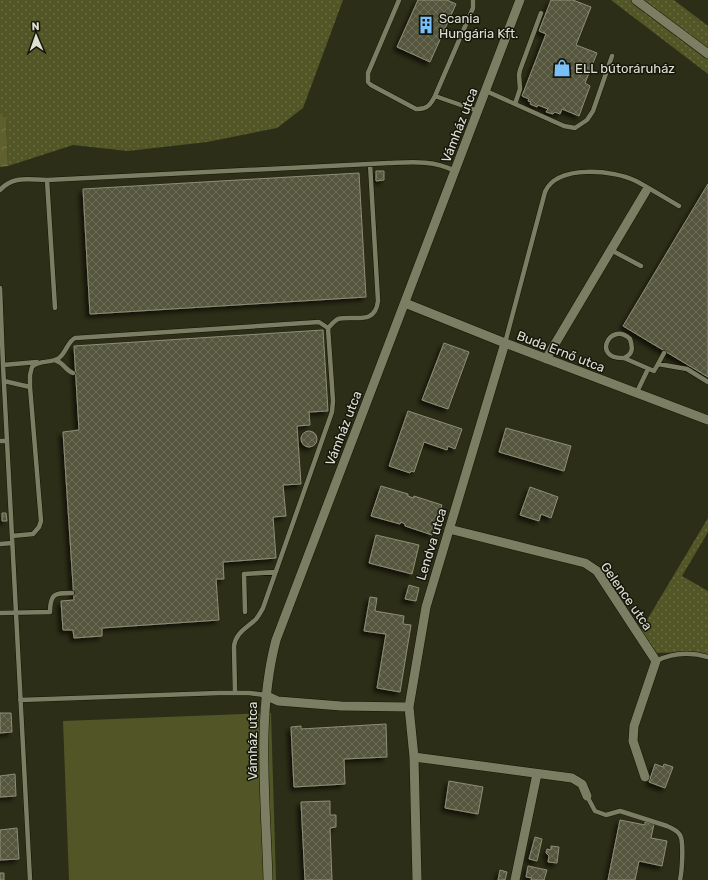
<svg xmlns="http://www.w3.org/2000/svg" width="708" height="880" font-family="Rubik,sans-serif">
  <defs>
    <pattern id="grass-dots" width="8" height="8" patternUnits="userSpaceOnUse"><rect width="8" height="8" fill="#525525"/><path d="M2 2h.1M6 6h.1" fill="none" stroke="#6a6d44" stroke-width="1.8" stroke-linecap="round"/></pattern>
    <pattern id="forest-crowns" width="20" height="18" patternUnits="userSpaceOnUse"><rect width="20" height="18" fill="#5e612d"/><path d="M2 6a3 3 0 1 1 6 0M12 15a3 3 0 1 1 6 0" fill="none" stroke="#75774a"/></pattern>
    <pattern id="building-cross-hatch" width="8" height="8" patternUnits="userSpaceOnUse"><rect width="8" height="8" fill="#54563d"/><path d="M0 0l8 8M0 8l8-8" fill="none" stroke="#6c6e58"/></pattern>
    <filter id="shadow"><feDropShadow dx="-3.5" dy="3.5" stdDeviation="2" flood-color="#0009"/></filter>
  </defs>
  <rect width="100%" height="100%" fill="#2d2e17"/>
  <path fill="url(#grass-dots)" d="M0,0H343L303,108L277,128L207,142L128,151L73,145L8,166L6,119L0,113Z
    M611,0H674L708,26V74Z
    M708,518V532L682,576L708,591V655L694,652L656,653L641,630Z"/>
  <path fill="url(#forest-crowns)" d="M0,113L6,119L8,166L0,167Z"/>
  <path fill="#525525" d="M271,713L276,880H69L63,721Z"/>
  <path fill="url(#building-cross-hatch)" stroke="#8d8f75" filter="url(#shadow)" d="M418,0H447L456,4L430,62L397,47Z
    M551,0H573L591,7L576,45L597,53L585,83L590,86L579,116L562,109L560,114L555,112L553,114L546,112L548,109L538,105L537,107L530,104L531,102L528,101L529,99L522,96L546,34L539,31Z
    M376,171H384V180L376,181Z
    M359,173L366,297L90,314L83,189Z
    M708,184V377L623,326Z
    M323,330L328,411L309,412L310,425L297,426L301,484L283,485L286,516L273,517L276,558L223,562L224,579H216L219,620L102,628V636L74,638L73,630H63L61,601L74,600L63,432L79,430L74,346Z
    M444,343L469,352L448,409L422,400Z
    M408,411L462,429L455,449L448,446L447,450L424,442L414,472L411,471L410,473L389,466Z
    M506,428L571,446L564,471L499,452Z
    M301 439a8 8 0 1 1 16 0a8 8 0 1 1-16 0Z
    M381,486L408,494V496L413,498L414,496L442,505L432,535L405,526V524L401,522L400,524L371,516Z
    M530,487L558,497L551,518L541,514L539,521L520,515Z
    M2,513H6L7,521H2Z
    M376,535L419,545L412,574L369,563Z
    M409,585L419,588L416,601L405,599Z
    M370,597L377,598L375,611L404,616L403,624L411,625L400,692L377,688L386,634L364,631Z
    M0,713H11L12,732L0,733Z
    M386,724L387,757L344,759L345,784L294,787L291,727L301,726V729Z
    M655,764L663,767L664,764L673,767L665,788L649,782Z
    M15,774L16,796L0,797V776Z
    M449,781L483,787L478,814L445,808Z
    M330,801V815H336V827L330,828L332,880H305L301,802Z
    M620,820L645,825V822L654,824L651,838L667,841L662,866L639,861L635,880H608Z
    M17,828L19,859L0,860V830Z
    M535,837L542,839L537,861L529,859Z
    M551,846L559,847L557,863L548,862L549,856L546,853L547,849L551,850Z
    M528,866L547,870L544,880H531L532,878L526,877Z
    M500,870L507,872L505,880H498Z
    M0,873H4V880H0Z"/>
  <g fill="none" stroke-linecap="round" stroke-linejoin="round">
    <g stroke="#151602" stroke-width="5.5">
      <path id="lane" d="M399,0L368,73V82L371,85L416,109C427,110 431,104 435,96L473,8V0
        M541,13L520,70L519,75L520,89L515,104L564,126L575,128L587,120L593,111L612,56
        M486,91L515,104
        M435,96L478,111
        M47,180L55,308
        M0,190C14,175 29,180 47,180L389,163C412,162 434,160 455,171
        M611,250L641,266
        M0,288L3,365L30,880
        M505,343L545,192C557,164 614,170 636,181C651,189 665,198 679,206
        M624,358C633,354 633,348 630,339C610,320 591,360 624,358L654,371L658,364L687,369L708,382
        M55,360C64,363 65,370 73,373
        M658,364L664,353
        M3,365L37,362
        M4,381L30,387L41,521L39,527L33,534L12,536
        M30,387V375L32,367C40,359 50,364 59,358C66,353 68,341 75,338L319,322L328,328C331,325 334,321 338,319C354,315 375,326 378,301L370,164
        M636,394L648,369
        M0,441H7
        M0,544L12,543
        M245,612L244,574L276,572
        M0,613L50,612C50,593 55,593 72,593
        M656,661C672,653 691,652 708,657
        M235,693L234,646C236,633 245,629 254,621C258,618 260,613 263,608L332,412L333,401L328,328
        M20,700L219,693H249L265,695
        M587,796L595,811L606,815L620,811L667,826C672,828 677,830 680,835C684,842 682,871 680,880"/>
    </g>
    <g stroke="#151602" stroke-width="10">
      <path id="street" d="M636,0L708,54
        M405,303L505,343L708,420
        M546,359L646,191
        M449,529L585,563L597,571L656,661L634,726L633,741L645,777
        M265,695L278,701L341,706L409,707
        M414,757L572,778L582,784L587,796
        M268,880C266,802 256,716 276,640L520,0
        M417,880L414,757L409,707L426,607L505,343
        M515,880L537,774"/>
    </g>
    <use href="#lane" stroke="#7b7e63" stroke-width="4.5"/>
    <use href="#street" stroke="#7b7e63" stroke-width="9"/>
  </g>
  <defs>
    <g id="building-bare" transform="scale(1.38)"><path d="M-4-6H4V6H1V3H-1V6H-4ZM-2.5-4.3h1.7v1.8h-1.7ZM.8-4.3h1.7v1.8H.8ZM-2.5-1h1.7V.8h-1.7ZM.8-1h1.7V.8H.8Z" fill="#79bff8" stroke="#15160c" stroke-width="2.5" paint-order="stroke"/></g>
    <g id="shop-bare" transform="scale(1.38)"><path d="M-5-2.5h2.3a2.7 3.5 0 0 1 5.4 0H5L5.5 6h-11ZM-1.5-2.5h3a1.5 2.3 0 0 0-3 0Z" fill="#79bff8" stroke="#15160c" stroke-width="2.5" paint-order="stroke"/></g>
  </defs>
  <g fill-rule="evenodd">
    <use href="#building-bare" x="426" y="25"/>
    <use href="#shop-bare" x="562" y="68"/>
  </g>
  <g text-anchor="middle" stroke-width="3" stroke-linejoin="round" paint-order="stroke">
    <g font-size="13" fill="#dee0d1" stroke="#15160c" text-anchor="start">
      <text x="439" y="23">Scania<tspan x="439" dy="15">Hungária Kft.</tspan></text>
      <text x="575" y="73">ELL bútoráruház</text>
    </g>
    <g font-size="13" fill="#dee0d1" stroke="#15160c">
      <text transform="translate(459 125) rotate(-69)" y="5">Vámház utca</text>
      <text transform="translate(561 351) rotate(21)" y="5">Buda Ernő utca</text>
      <text transform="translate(343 428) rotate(-69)" y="5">Vámház utca</text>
      <text transform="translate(431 544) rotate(-73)" y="5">Lendva utca</text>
      <text transform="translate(627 596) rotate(55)" y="5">Gelence utca</text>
      <text transform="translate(252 741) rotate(-90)" y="5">Vámház utca</text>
    </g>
  </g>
  <g transform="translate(36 36) rotate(358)" stroke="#15160c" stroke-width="3" paint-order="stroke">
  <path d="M0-3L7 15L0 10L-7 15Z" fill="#dee0d1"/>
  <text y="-6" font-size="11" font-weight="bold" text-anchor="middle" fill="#dee0d1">N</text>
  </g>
</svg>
